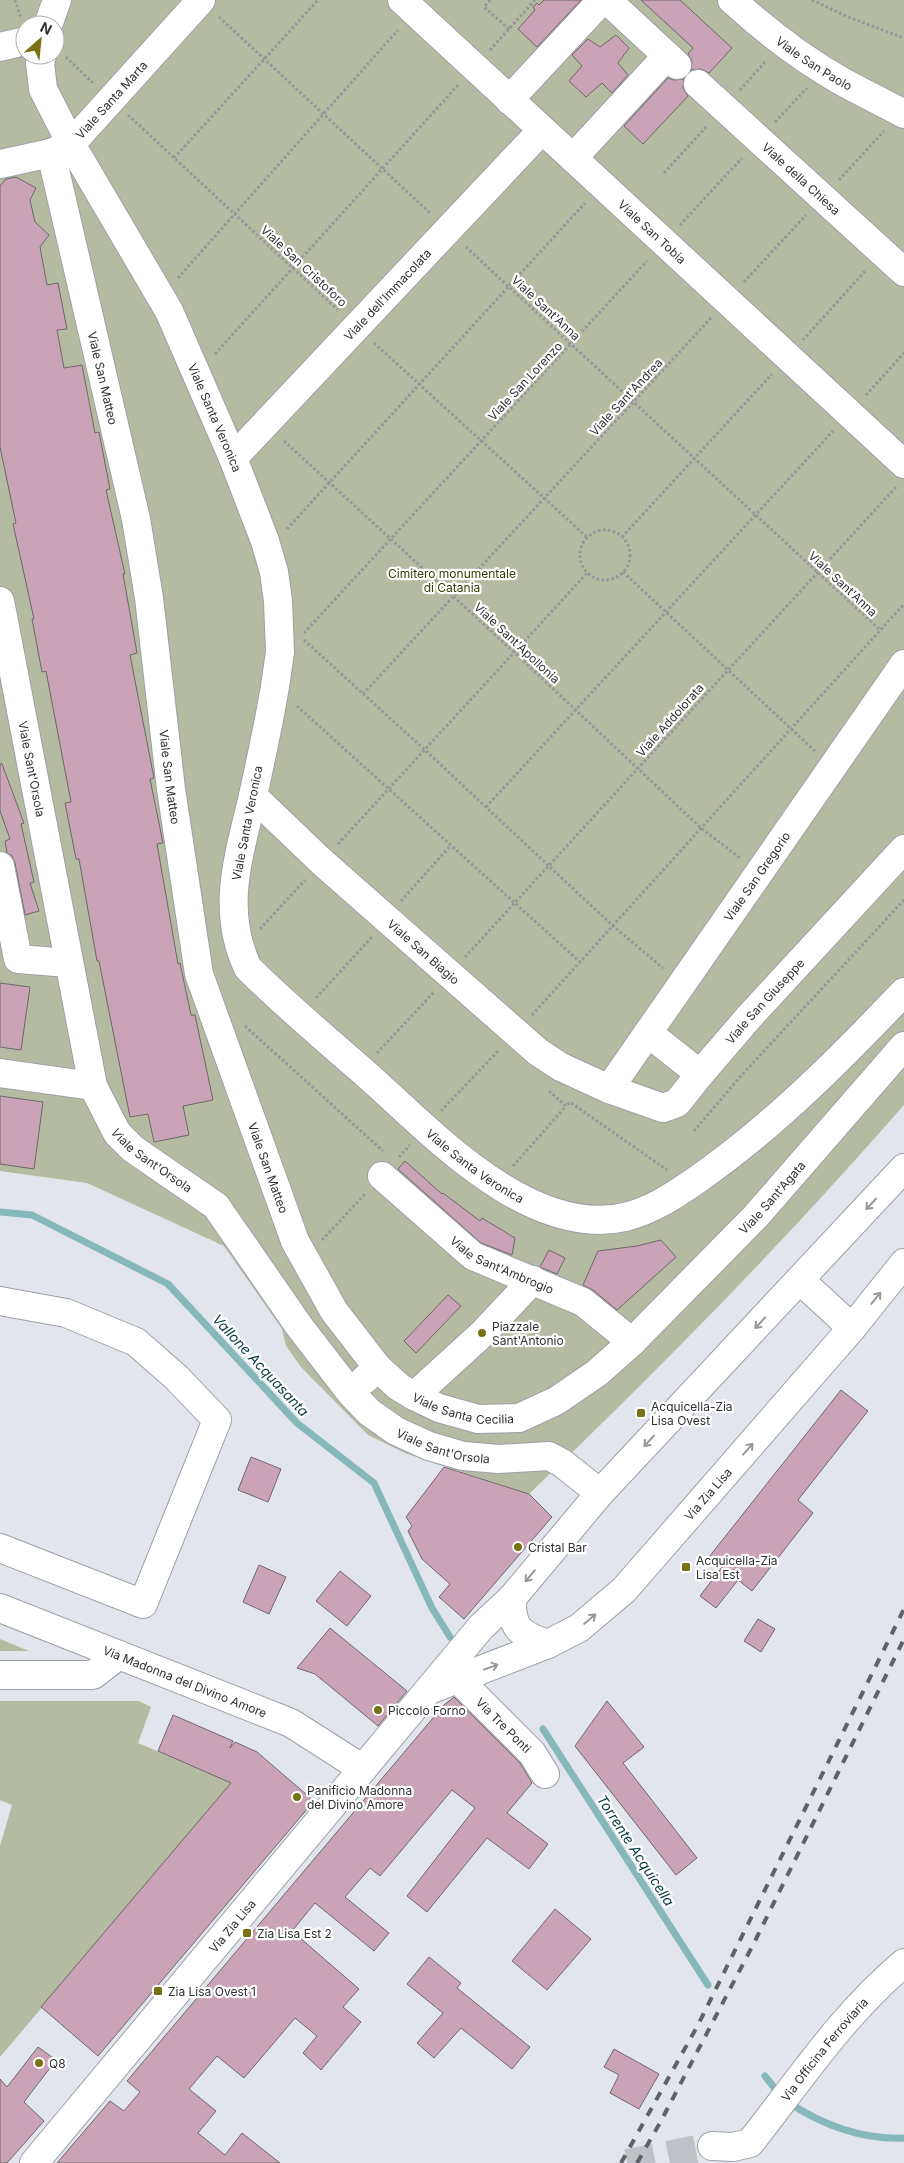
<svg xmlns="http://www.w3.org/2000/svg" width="904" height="2163" viewBox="0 0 904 2163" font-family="Inter,sans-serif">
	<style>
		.green { fill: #b5bba1; fill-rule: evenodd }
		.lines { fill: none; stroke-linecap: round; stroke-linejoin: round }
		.stream { stroke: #87b8b9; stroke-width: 7 }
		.building { fill: #caa3b6; stroke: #6f686b }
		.major-tunnel { stroke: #bec2c7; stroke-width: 28; stroke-dasharray: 28 14; stroke-linecap: butt }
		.minor-casing { stroke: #9ca0a6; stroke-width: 30 }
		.major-casing { stroke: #9ca0a6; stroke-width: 30 }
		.path { stroke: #94979c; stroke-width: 3; stroke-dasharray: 2.5 2.5; stroke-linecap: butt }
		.minor { stroke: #fff; stroke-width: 28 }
		.major { stroke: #fff; stroke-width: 28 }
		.rail { stroke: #5f6265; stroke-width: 4; stroke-dasharray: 9 9; stroke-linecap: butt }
		.oneway { stroke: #979899 }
		.poi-dot { fill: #797113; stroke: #fff; stroke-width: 2 }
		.labels { text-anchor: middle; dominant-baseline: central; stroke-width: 4.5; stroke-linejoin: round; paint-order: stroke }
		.street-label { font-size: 12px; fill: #2f3133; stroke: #fff }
		.park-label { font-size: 12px; fill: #353e00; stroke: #fff }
		.poi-label { font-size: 12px; fill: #2f3133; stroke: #fff; text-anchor: start }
		.water-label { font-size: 14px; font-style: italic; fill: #083a3b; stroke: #fff }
	</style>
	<rect width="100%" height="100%" fill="#e2e6ec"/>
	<g class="green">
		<path d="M0 0H904V1105C785 1241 659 1370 529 1494L405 1453 368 1435 301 1367 286 1346 282 1329 224 1246 87 1183 0 1171ZM25 25H55V55H25Z"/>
		<polygon points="0,1639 29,1651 0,1651"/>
		<polygon points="0,1701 139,1701 151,1707 138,1743 232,1783 0,2057 0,1846 12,1805 0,1800"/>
	</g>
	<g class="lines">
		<g class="stream">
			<polyline points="0,1212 32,1215 168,1284 297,1423 374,1483 432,1608 450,1637"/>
			<polyline points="543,1729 708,1985"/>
			<polyline points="765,2076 780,2095"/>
			<path d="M788 2102C822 2125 863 2140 904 2138"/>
		</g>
	</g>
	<g class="building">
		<polygon points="544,0 581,0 537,47 518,29 535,10 533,7 537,3 539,5"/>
		<polygon points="641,0 680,0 732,48 709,73 701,69 691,70 692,61 688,54 693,48"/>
		<polygon points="616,35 629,48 618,63 628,75 612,93 602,83 586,97 569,81 582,66 572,55 588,39 600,47"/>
		<polygon points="668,78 674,80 684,79 683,88 688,96 643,144 624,126"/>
		<polygon points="16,177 36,188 30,200 35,222 49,235 40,247 47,285 58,283 67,329 57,330 64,368 82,365 95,433 99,432 110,489 106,490 125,574 123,574 137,653 130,655 154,778 150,779 163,843 157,844 178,964 180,963 191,1015 195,1015 213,1100 183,1106 189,1135 154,1142 148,1114 130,1117 99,961 97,961 79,859 76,859 65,803 71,802 46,671 42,672 32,619 34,619 13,524 16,523 0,447 0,186 6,179"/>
		<polygon points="0,764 2,764 24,823 21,824 34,882 30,883 39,911 25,915 15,863 12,856 7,853 5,841 10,839 0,811"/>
		<polygon points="0,983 30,987 21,1050 0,1047"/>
		<polygon points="0,1096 43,1102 34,1169 0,1164"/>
		<polygon points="405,1161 442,1194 443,1193 480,1221 482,1218 515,1238 512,1255 481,1243 398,1169"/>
		<polygon points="661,1240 676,1257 617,1310 593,1290 583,1285 598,1251 637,1246"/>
		<polygon points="549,1250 565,1258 557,1274 540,1267"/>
		<polygon points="448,1295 461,1306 416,1353 404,1341"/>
		<polygon points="841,1390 868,1411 798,1500 813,1513 752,1591 738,1580 716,1608 700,1596 722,1567 709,1557"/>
		<polygon points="251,1457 281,1469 268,1502 238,1490"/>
		<polygon points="444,1467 529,1494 552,1517 464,1619 439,1597 450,1584 422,1559 408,1531 412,1526 406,1517"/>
		<polygon points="259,1565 286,1577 269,1614 243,1602"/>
		<polygon points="340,1571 371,1596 347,1626 316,1601"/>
		<polygon points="758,1619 775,1629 761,1652 744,1641"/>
		<polygon points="330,1628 407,1691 378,1726 315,1674 297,1668"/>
		<polygon points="454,1697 520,1763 532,1783 507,1813 548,1844 529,1869 487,1838 427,1912 407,1896 475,1808 452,1790 380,1876 370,1868 345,1897 389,1933 374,1951 315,1903 292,1931 359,1989 343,2007 361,2022 321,2070 303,2053 317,2036 295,2018 244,2078 217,2056 189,2089 216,2111 198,2133 225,2155 242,2133 280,2163 57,2163 110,2101 124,2111 140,2092 127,2081 444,1705"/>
		<polygon points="607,1701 644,1747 623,1763 697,1858 676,1875 575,1746"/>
		<polygon points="173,1715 233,1741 230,1748 235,1742 257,1752 314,1801 98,2056 41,2007 231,1783 158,1751"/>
		<polygon points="555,1909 591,1939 547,1990 512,1961"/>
		<polygon points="429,1957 461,1983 457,1988 530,2047 512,2069 461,2028 434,2058 417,2043 443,2013 407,1984"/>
		<polygon points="38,2047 56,2060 24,2102 44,2121 7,2163 0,2163 0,2079 7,2087"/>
		<polygon points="614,2049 659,2074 639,2109 610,2093 619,2075 604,2067"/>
	</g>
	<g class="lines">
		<polyline class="major-tunnel" points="627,2163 712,2146"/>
		<defs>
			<g id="minor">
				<path id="s1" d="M402 0 904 464"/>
				<polyline points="607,0 677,65"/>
				<path id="s2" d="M732 0C766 31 802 59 843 82 863 93 884 103 904 114"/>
				<polyline points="48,25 57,0"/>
				<polyline points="0,47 25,41"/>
				<path id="s3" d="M42 55 40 63 43 89 71 144 169 311 233 458 265 541 274 572 278 601 280 652 276 680C270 719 261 758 253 796 239 856 220 909 248 968 285 1005 326 1039 366 1074 430 1131 529 1239 625 1217 653 1210 675 1195 698 1179 774 1126 840 1059 904 992"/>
				<path id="s4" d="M698 84 904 272"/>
				<polyline points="509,100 602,0"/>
				<path id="s5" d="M51 153 136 519 149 598 171 789 199 974 295 1241 334 1311 378 1368"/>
				<polyline points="573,158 667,56"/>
				<path id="s6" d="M0 164 51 153 71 144 201 0"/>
				<path id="s7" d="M233 458 542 130"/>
				<path id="s8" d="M0 601 93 1086 117 1133 133 1149 216 1206 299 1326 350 1392 369 1412 396 1431 429 1446 463 1456 499 1459 549 1456 562 1463 600 1493"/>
				<path id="s9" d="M253 796 322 862 538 1052 561 1067 609 1089 663 1108 677 1103 700 1074 749 1017 904 849"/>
				<polyline points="0,866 18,959 69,963"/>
				<polyline points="648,1033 700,1074"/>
				<polyline points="0,1073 93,1086"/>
				<path id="s10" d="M609 1089 904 664"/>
				<path id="s11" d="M382 1176 473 1256 583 1302 632 1342"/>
				<polyline points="801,1281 852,1328"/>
				<polyline points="0,1301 66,1313 136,1342 177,1378 217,1420 143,1604 0,1548"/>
				<path id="s12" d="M364 1380 378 1368 399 1387 414 1396 439 1408 478 1419 519 1418 556 1401 597 1373 632 1342 756 1216 904 1046"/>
				<polyline points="414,1396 482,1334 533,1280"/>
				<polyline points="0,1675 93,1675 119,1655"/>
				<path id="s13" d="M458 1679 532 1753 545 1774"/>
			</g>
			<g id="major">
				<path d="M512 1598C511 1628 520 1635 548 1644"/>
				<path id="s14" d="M0 1608 291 1723 363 1769"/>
				<path id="s15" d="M429 1690 548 1644 579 1628 624 1590 852 1328 904 1263"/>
				<path id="s16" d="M712 2146 733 2147 750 2143C799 2081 843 2014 904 1963"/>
				<path id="s17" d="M34 2163 481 1627 512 1598 600 1493 904 1168"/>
			</g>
		</defs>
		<use href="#minor" class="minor-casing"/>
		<use href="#major" class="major-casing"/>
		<g class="path">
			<polyline points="15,0 21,18"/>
			<polyline points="490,0 484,7 509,29"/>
			<polyline points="812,0 848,17 904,38"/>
			<polyline points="219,17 430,213"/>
			<polyline points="490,50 535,0"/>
			<polyline points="66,57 94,84"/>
			<polyline points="740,90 766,61"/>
			<polyline points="128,115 338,310"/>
			<polyline points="775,122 807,88"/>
			<polyline points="174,158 318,0"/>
			<polyline points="664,173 707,126"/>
			<polyline points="839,180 884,131"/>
			<polyline points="680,225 742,158"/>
			<polyline points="466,247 880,630"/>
			<polyline points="178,278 398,30"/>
			<polyline points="744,282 806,215"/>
			<polyline points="803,340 866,270"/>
			<polyline points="374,343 588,538"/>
			<polyline points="215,354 459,84"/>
			<polyline points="866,395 904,353"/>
			<polyline points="284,441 515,653 701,828 740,858"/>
			<polyline points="287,529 585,203"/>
			<circle cx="605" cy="555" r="25"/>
			<polyline points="622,537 772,374"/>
			<polyline points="623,572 815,751"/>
			<polyline points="304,633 647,261"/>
			<polyline points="304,640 425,750 613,926 663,968"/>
			<polyline points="363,694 711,318"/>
			<polyline points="297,706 580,962"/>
			<polyline points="486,807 833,431"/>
			<polyline points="338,844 588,572"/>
			<polyline points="401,901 451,845"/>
			<polyline points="260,929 305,880"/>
			<polyline points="465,957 897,486"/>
			<polyline points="316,998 372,937"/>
			<polyline points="532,1015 904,604"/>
			<polyline points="245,1026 383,1151"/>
			<polyline points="377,1053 434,992"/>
			<polyline points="549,1091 566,1106 570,1102 667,1170"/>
			<polyline points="441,1111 499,1050"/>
			<polyline points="694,1131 739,1078 904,900"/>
			<polyline points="399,1157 410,1145"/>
			<polyline points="513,1166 566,1106"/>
			<polyline points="322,1240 366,1193"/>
		</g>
		<use href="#minor" class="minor"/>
		<use href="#major" class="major"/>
		<g class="rail">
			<polyline points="621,2163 698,2025 904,1609"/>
			<polyline points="637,2163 661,2121 754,1943 904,1639"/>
		</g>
	</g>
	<defs><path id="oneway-shaft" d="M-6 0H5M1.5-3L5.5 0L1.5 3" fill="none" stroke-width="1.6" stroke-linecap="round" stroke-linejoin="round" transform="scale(1.25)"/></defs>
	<g class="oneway">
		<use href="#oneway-shaft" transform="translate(871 1204) rotate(133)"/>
		<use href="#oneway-shaft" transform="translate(876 1298) rotate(-51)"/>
		<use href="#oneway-shaft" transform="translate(760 1323) rotate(133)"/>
		<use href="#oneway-shaft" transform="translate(649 1441) rotate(133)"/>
		<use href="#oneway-shaft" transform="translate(748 1449) rotate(-49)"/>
		<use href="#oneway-shaft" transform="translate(530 1576) rotate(130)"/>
		<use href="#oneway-shaft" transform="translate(590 1619) rotate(-40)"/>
		<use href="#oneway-shaft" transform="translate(491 1667) rotate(-20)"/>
	</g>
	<g class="poi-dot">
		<circle cx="482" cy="1333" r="5"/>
		<rect x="636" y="1408" width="10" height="10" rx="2.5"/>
		<circle cx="518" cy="1547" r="5"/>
		<rect x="681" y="1562" width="10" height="10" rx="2.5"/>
		<circle cx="378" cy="1710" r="5"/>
		<circle cx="297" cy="1797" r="5"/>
		<rect x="242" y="1928" width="10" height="10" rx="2.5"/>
		<rect x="153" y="1986" width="10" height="10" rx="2.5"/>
		<circle cx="39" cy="2063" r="5"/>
	</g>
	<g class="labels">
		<g class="street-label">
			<text stroke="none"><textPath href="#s2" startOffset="104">Viale San Paolo</textPath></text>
			<text stroke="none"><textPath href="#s6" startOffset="134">Viale Santa Marta</textPath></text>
			<text stroke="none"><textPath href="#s4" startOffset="140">Viale della Chiesa</textPath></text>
			<text stroke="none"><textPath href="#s1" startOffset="341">Viale San Tobia</textPath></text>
			<text transform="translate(304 266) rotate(43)">Viale San Cristoforo</text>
			<text stroke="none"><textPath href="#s7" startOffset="225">Viale dell'Immacolata</textPath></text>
			<text transform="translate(546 308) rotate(43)">Viale Sant'Anna</text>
			<text stroke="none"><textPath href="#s5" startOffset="231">Viale San Matteo</textPath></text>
			<text transform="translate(525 381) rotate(-47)">Viale San Lorenzo</text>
			<text transform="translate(626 397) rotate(-47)">Viale Sant'Andrea</text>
			<text stroke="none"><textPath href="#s3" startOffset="406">Viale Santa Veronica</textPath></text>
			<text transform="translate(843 584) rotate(43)">Viale Sant'Anna</text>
			<text transform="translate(517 643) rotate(43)">Viale Sant'Apollonia</text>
			<text transform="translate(670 720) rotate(-48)">Viale Addolorata</text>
			<text stroke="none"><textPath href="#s8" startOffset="171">Viale Sant'Orsola</textPath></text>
			<text stroke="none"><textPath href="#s5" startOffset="636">Viale San Matteo</textPath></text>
			<text transform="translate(247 823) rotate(-79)">Viale Santa Veronica</text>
			<text stroke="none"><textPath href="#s10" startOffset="259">Viale San Gregorio</textPath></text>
			<text stroke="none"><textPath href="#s9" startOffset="231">Viale San Biagio</textPath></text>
			<text stroke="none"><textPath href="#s9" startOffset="670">Viale San Giuseppe</textPath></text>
			<text stroke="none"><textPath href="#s8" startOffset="591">Viale Sant'Orsola</textPath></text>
			<text stroke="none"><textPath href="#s3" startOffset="1276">Viale Santa Veronica</textPath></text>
			<text stroke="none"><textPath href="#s5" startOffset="1041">Viale San Matteo</textPath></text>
			<text stroke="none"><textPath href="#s12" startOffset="512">Viale Sant'Agata</textPath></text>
			<text stroke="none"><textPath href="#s11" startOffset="151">Viale Sant'Ambrogio</textPath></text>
			<text stroke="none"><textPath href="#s12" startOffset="116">Viale Santa Cecilia</textPath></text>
			<text stroke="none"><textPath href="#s8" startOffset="1010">Viale Sant'Orsola</textPath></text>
			<text stroke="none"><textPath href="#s15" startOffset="349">Via Zia Lisa</textPath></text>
			<text stroke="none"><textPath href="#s14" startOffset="199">Via Madonna del Divino Amore</textPath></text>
			<text stroke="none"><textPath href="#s13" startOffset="65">Via Tre Ponti</textPath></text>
			<text stroke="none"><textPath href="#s17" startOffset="309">Via Zia Lisa</textPath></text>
			<text stroke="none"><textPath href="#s16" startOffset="158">Via Officina Ferroviaria</textPath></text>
		</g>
		<g class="park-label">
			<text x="452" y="573">Cimitero monumentale<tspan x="452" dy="14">di Catania</tspan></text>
		</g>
		<g class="poi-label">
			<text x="492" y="1326">Piazzale<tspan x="492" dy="14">Sant'Antonio</tspan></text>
			<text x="651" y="1406">Acquicella-Zia<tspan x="651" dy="14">Lisa Ovest</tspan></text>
			<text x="528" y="1547">Cristal Bar</text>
			<text x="696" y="1560">Acquicella-Zia<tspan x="696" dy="14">Lisa Est</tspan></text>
			<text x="388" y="1710">Piccolo Forno</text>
			<text x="307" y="1790">Panificio Madonna<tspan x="307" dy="14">del Divino Amore</tspan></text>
			<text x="257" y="1933">Zia Lisa Est 2</text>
			<text x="168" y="1991">Zia Lisa Ovest 1</text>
			<text x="49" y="2063">Q8</text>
		</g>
		<g class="water-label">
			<text transform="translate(261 1365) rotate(47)">Vallone Acquasanta</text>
			<text transform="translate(636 1850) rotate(57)">Torrente Acquicella</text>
		</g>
	</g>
	<g transform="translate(40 40) rotate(27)"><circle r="24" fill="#ffffff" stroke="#acadad"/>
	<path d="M0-4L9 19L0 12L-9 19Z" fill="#797113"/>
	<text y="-8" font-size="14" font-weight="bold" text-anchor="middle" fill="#2f3133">N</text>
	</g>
</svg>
